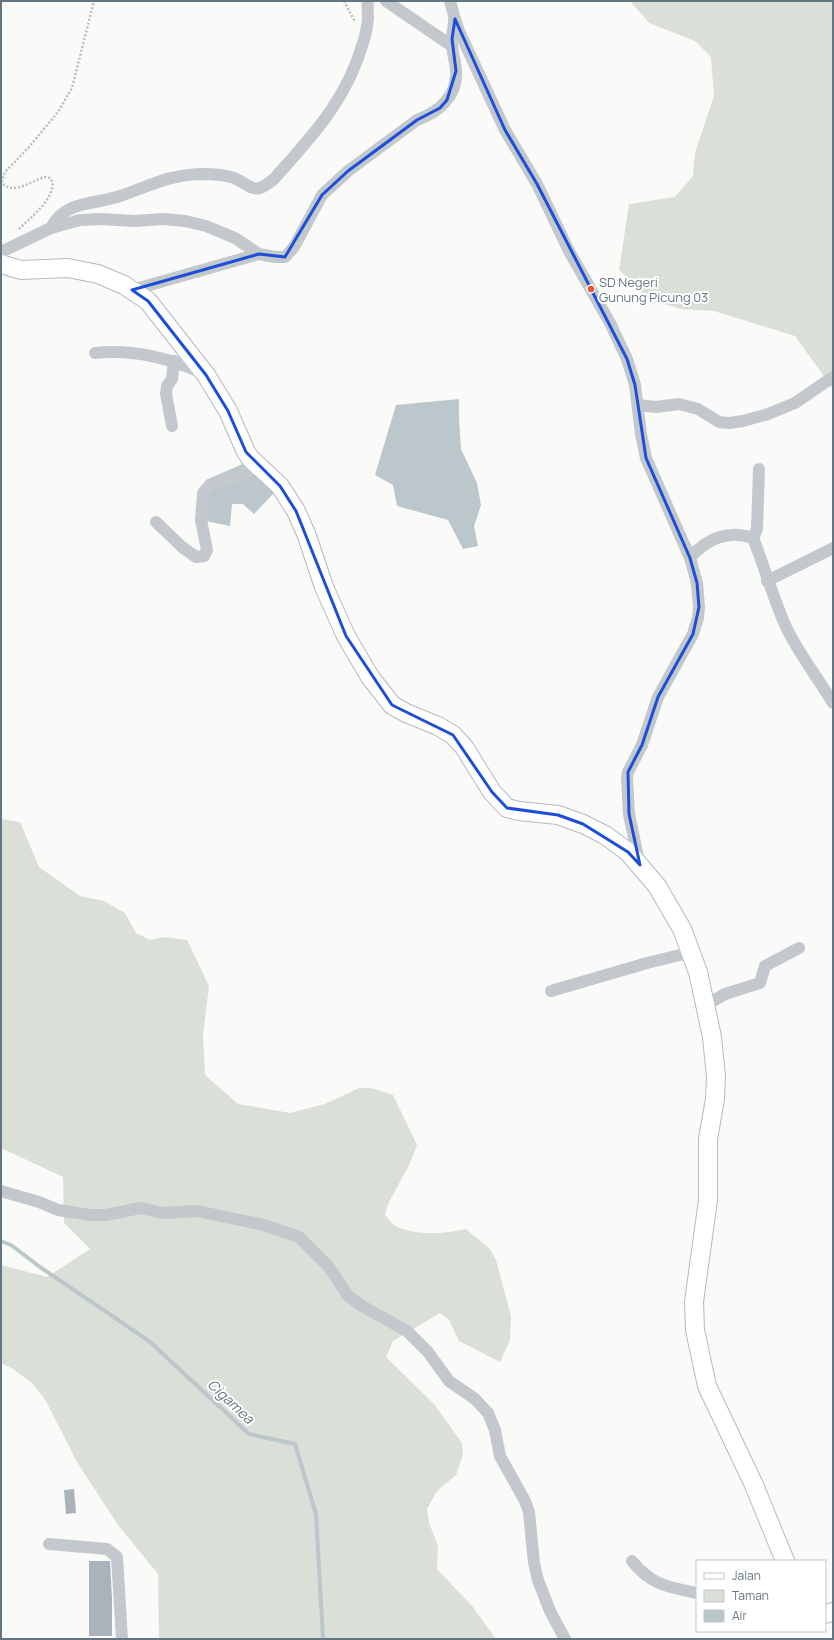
<svg xmlns="http://www.w3.org/2000/svg" width="834" height="1640" viewBox="0 0 834 1640" font-family="Manrope,sans-serif">
	<style>
		.green { fill: #dadfd7 }
		.water { fill: #bbc7cb }
		.lines { fill: none; stroke-linecap: round; stroke-linejoin: round }
		.stream { stroke: #bbc7cb; stroke-width: 4 }
		.building { fill: #aab3b9 }
		.secondary-casing { stroke: #b3babf; stroke-width: 20 }
		.path { stroke: #bbbfc2; stroke-width: 2.5; stroke-dasharray: 2 2; stroke-linecap: butt }
		.minor { stroke: #c3c8cc; stroke-width: 12 }
		.secondary { stroke: #fff; stroke-width: 18 }
		.marked { fill: none; stroke: #1d4ed8; stroke-width: 3; stroke-linejoin: round }
		.poi-dot { fill: #e4572e; stroke: #fff; stroke-width: 1.5 }
		.labels { text-anchor: middle; dominant-baseline: central; stroke-width: 4; stroke-linejoin: round; paint-order: stroke }
		.poi-label { font-size: 13px; fill: #657683; stroke: #fff; text-anchor: start }
		.water-label { font-size: 14px; font-style: italic; fill: #60757c; stroke: #fff }
	</style>
	<rect width="100%" height="100%" fill="#fafaf8"/>
	<g class="green">
		<polygon points="630,1 833,1 833,389 795,336 714,311 681,309 649,299 619,270 629,204 675,197 693,176 695,153 714,96 711,57 695,41 649,23"/>
		<path d="M1 819 20 822 39 867 80 896 104 901 125 913 136 933 150 940 163 937 187 940 209 986 203 1035 205 1075 238 1104 290 1113 325 1104 359 1088H371L393 1095 417 1145 409 1165 388 1204 385 1215C388 1218 391 1223 394 1225 412 1236 446 1234 466 1229L490 1249 496 1260 511 1316 510 1340 500 1362 459 1341 449 1320 440 1313 393 1341 386 1357 434 1404 462 1443 463 1454 456 1475 437 1491 427 1509 429 1523 438 1546 437 1569 472 1606 496 1639H159L158 1574 118 1525 77 1462 46 1401 32 1383 13 1369 1 1363V1265L47 1277 90 1249 64 1223 63 1177 1 1148Z"/>
	</g>
	<g class="water">
		<polygon points="459,399 459,419 461,449 477,483 481,505 474,526 478,546 463,549 448,520 397,506 393,485 375,475 396,405"/>
		<polygon points="245,463 274,493 254,514 243,504 232,504 230,526 201,520 206,480"/>
	</g>
	<g class="lines">
		<polyline class="stream" points="1,1241 11,1245 40,1267 149,1341 249,1434 295,1444 316,1514 323,1639"/>
	</g>
	<g class="building">
		<polygon points="74,1489 76,1513 66,1514 64,1490"/>
		<polygon points="89,1561 110,1561 112,1599 112,1636 89,1636"/>
	</g>
	<g class="lines">
		<defs>
			<g id="secondary">
				<polyline points="1,264 21,270 68,268 98,274 124,285 148,301 206,375 228,411 246,452 251,459 280,486 296,511 307,536 324,587 346,636 370,677 392,705 406,713 438,726 453,735 464,747 492,792 507,808 519,811 558,815 583,824 605,835 628,852 657,886 682,929 698,972 712,1037 716,1077 715,1099 708,1139 708,1200 694,1302 695,1330 707,1386 754,1485 785,1561"/>
				<polyline points="825,1614 833,1612"/>
			</g>
		</defs>
		<use href="#secondary" class="secondary-casing"/>
		<g class="path">
			<polyline points="344,1 355,22"/>
			<path d="M19 229C30 218 56 198 52 181L50 178 45 177C32 180 17 194 4 185L2 182 5 172 29 147 58 112 72 88 94 1"/>
		</g>
		<g class="minor">
			<polyline points="386,1 452,46"/>
			<polyline points="450,1 455,19 459,31 505,130 537,184 569,251 610,323 627,359 635,385 641,434 646,458 690,558 697,583 699,607 698,618 693,634 658,697 642,745 628,772 627,778 629,814 639,862"/>
			<path d="M51 228C64 200 95 205 120 196 150 186 167 175 201 174 210 174 226 175 234 178 254 187 253 196 274 179 313 135 346 101 363 43 366 35 367 27 368 19 368 13 367 7 368 1"/>
			<path d="M1 252 51 228 80 220 101 219 135 221 163 219 185 221 206 226 235 238 259 254 275 257H285L294 247 322 195 348 171 417 120C439 112 458 96 456 70 455 60 451 49 452 39 452 33 454 26 454 20"/>
			<polyline points="132,290 259,254"/>
			<path d="M95 353C134 349 168 358 203 373"/>
			<polyline points="638,405 656,407 679,404 698,409 719,422 729,423 743,421 768,414 795,403 833,377"/>
			<polyline points="172,426 166,394 167,386 172,379 174,361"/>
			<polyline points="156,522 182,547 196,557 204,556 207,550 201,520 203,493 210,485 239,476 258,466"/>
			<polyline points="753,538 757,529 759,469"/>
			<path d="M690 558C706 539 728 529 753 538 765 568 773 598 786 627 799 654 818 678 833 703"/>
			<polyline points="767,581 833,548"/>
			<polyline points="551,991 647,963 692,952"/>
			<polyline points="706,1005 725,994 760,983 765,966 799,948"/>
			<polyline points="1,1191 39,1202 58,1210 90,1215 106,1215 140,1208 163,1213 197,1211 264,1225 299,1237 329,1267 348,1296 362,1306 407,1331 428,1352 449,1381 475,1399 488,1413 495,1430 500,1456 525,1501 529,1512 534,1563 538,1580 550,1611 565,1639"/>
			<polyline points="49,1544 107,1549 117,1557 122,1639"/>
			<path d="M632 1561C651 1585 668 1587 697 1593"/>
		</g>
		<use href="#secondary" class="secondary"/>
	</g>
	<path class="marked" d="M455 19 505 130 537 184 627 359 635 385 646 458 690 558 697 583 699 607 693 634 658 697 642 745 628 772 629 814 640 865 628 852 583 824 558 815 507 808 492 792 453 735 392 705 346 636 296 511 280 486 246 452 228 411 206 375 148 301 132 290 259 254 285 257 322 195 348 171 417 120 440 108 447 100 456 71 452 39Z"/>
	<circle class="poi-dot" cx="591" cy="289" r="4"/>
	<g class="labels">
		<g class="poi-label">
			<text x="599" y="282">SD Negeri<tspan x="599" dy="15">Gunung Picung 03</tspan></text>
		</g>
		<g class="water-label">
			<text transform="translate(231 1401) rotate(43)">Cigamea</text>
		</g>
	</g>
	<rect width="834" height="1640" fill="none" stroke="#657683" stroke-width="4"/>
	<rect x="696" y="1560" width="130" height="72" fill="#ffffff" stroke="#c1c8cd"/>
	<rect x="704" y="1573" width="20" height="6" fill="#ffffff" stroke="#c1c8cd"/>
	<text x="732" y="1580" font-size="12" fill="#657683">Jalan</text>
	<rect x="704" y="1590" width="20" height="12" fill="#dadfd7" stroke="#c1c8cd"/>
	<text x="732" y="1600" font-size="12" fill="#657683">Taman</text>
	<rect x="704" y="1610" width="20" height="12" fill="#bbc7cb" stroke="#c1c8cd"/>
	<text x="732" y="1620" font-size="12" fill="#657683">Air</text>
</svg>
